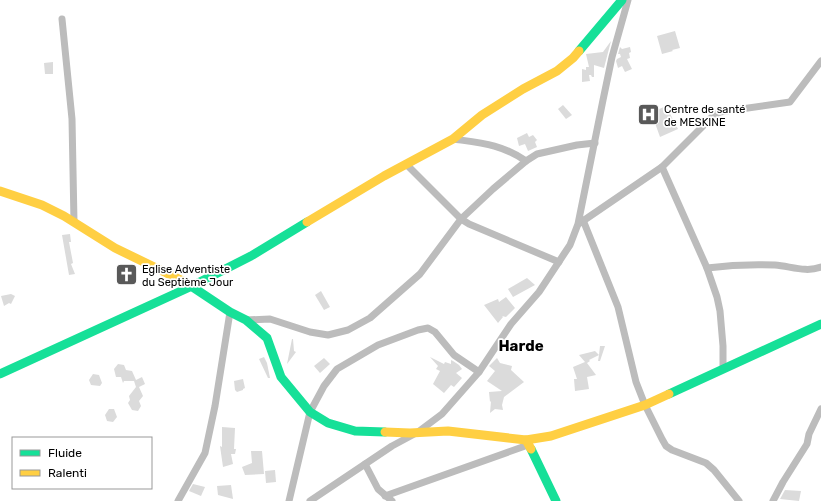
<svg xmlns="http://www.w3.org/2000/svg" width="821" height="501" viewBox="0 0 821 501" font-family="Rubik,sans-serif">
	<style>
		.building { fill: #dbdbdb }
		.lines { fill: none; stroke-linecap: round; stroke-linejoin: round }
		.street { stroke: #bcbcbc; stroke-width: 7 }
		.fast { stroke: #16e098; stroke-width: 9 }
		.slow { stroke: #ffcf43; stroke-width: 9 }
		.labels { text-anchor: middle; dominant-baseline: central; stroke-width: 3.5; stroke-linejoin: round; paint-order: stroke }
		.poi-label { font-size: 11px; fill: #000; stroke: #fff; text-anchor: start }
		.district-label { font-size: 15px; font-weight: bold; fill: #000; stroke: #fff }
	</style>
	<rect width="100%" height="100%" fill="#fff"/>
	<g class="building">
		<polygon points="675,31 680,48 672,50 673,51 662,54 657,36"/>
		<polygon points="611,41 604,68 594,65 594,77 592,77 591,75 589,75 590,81 582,82 582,69 586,70 586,67 589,67 586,54 603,52"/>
		<polygon points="620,47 622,49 630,47 631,52 629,53 630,58 627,59 632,69 625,72 622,66 618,68 616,61 617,59 621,57 620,54 618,54"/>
		<polygon points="53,62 53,74 45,74 44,63"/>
		<polygon points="563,105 572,115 566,119 558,109"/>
		<polygon points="666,106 678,129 660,137 655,123 651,125 646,115"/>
		<polygon points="527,133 529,137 533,135 537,140 535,142 537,147 528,151 525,144 519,146 517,138"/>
		<polygon points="70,234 71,242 69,242 73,263 71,264 75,274 69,275 62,235"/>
		<polygon points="128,268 134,276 124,283 118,275"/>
		<polygon points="527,278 535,285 513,297 508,289"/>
		<polygon points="321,291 330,307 324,310 315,295"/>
		<polygon points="11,294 15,296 11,304 9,303 4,306 1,296"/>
		<polygon points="506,297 515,308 506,317 502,316 503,317 498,323 484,305 498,299 499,302"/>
		<polygon points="292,339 293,339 294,351 296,352 287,364"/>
		<polygon points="600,346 605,346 600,361 598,361 599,355 589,360 590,361 587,363 596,375 587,377 589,389 575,391 574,379 577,379 573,367 585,362 579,355 595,351 599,355"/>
		<polygon points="264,357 267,363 270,378 268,378 259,359"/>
		<polygon points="430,357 444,364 445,362 451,364 451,360 453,361 459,365 462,369 456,373 462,378 454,387 451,385 444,393 433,384 440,371 436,369 438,366"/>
		<polygon points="324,358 330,364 320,373 314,366"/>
		<polygon points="497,358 500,363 512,366 511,370 524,382 504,397 502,405 503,410 495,409 490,413 491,401 490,402 489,392 502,391 487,381 495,371 489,366"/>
		<polygon points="118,364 124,365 126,370 132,371 136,380 142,377 145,384 139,387 143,396 139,401 141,406 138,411 132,410 128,403 130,400 129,396 136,387 134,381 124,381 123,383 121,377 116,377 114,369"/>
		<polygon points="93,374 99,375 102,383 100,386 91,385 89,380"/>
		<polygon points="243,379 245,388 243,389 243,390 237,392 235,390 234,381"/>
		<polygon points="109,409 114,409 117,417 113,422 107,421 105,415"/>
		<polygon points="222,427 235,428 234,449 236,449 235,454 231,454 233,464 223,467 220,446 222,447"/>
		<polygon points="251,451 262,451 264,474 245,475 242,467 252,463"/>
		<polygon points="275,470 276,482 266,483 265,471"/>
		<polygon points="193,484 205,487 201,496 189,491"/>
		<polygon points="231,485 233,499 218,495 217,486"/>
		<polygon points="785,490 801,491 799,501 780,499"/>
	</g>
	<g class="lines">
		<g class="street">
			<polyline points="62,19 72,119 74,222"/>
			<path d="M453 139C482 143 501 144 526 161"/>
			<polyline points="406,164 461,219 469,224 559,262"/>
			<polyline points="662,167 707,268 717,297 720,311 723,346 723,369"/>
			<polyline points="583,220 618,307 636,382 645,405 662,439 666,446 672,450 706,463 714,470 739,501"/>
			<polyline points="580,223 662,167 713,116 720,112 790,102 821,61"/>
			<path d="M707 268C730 265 752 264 775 265 790 266 806 273 821 267"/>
			<polyline points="246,320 270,319 310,332 328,335 348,330 370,318 420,274 461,219 493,189 526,161 537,154 577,145 595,143"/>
			<polyline points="365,464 378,489 392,501"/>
			<polyline points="385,496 528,445"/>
			<polyline points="178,501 205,453 215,406 230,312"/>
			<polyline points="289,501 310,412 324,386 337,369 378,345 418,330 428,328 435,332 454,355 479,372"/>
			<polyline points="310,501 392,446 418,432 442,414 479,372 511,324 539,292 564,254 570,245 578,224 603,100 612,57 628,0"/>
			<polyline points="773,501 783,482 807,444 809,434 821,409"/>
		</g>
		<g class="fast">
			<polyline points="579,51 622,0"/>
			<polyline points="185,282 230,312 246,320 267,338 281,377 310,412 328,423 355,431 385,432"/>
			<polyline points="0,374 192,286 251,256 307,222"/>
			<polyline points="669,394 821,324"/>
			<polyline points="531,449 556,501"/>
		</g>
		<g class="slow">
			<polyline points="0,191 42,205 64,216 115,248 185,282"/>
			<polyline points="307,222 384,176 453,139 482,115 523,89 557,71 573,58 579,51"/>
			<polyline points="385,432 410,433 448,431 526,440 531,449"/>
			<polyline points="526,440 551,436 645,405 669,394"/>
		</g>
	</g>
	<defs>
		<symbol id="hospital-square" viewBox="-11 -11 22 22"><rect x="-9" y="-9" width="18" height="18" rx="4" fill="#595959" stroke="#fff"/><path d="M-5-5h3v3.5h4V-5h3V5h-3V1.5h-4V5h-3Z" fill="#fff"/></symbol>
		<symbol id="church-square" viewBox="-11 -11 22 22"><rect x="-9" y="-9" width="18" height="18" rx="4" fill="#595959" stroke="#fff"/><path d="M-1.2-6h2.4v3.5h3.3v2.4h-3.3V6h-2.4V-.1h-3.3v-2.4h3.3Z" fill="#fff"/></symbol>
	</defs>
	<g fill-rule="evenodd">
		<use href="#hospital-square" x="636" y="102" width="25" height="25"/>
		<use href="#church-square" x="114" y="262" width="25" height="25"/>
	</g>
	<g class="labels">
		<g class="poi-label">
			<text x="664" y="109">Centre de santé<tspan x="664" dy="13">de MESKINE</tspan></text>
			<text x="142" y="269">Eglise Adventiste<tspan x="142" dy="13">du Septième Jour</tspan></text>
		</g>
		<g class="district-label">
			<text x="521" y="346">Harde</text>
		</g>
	</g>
	<rect x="12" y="437" width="140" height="52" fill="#ffffff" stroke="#999999"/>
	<rect x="20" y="450" width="20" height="6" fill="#16e098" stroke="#999999"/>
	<text x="48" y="457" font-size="12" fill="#000000">Fluide</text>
	<rect x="20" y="470" width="20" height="6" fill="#ffcf43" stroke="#999999"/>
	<text x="48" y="477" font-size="12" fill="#000000">Ralenti</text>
</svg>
